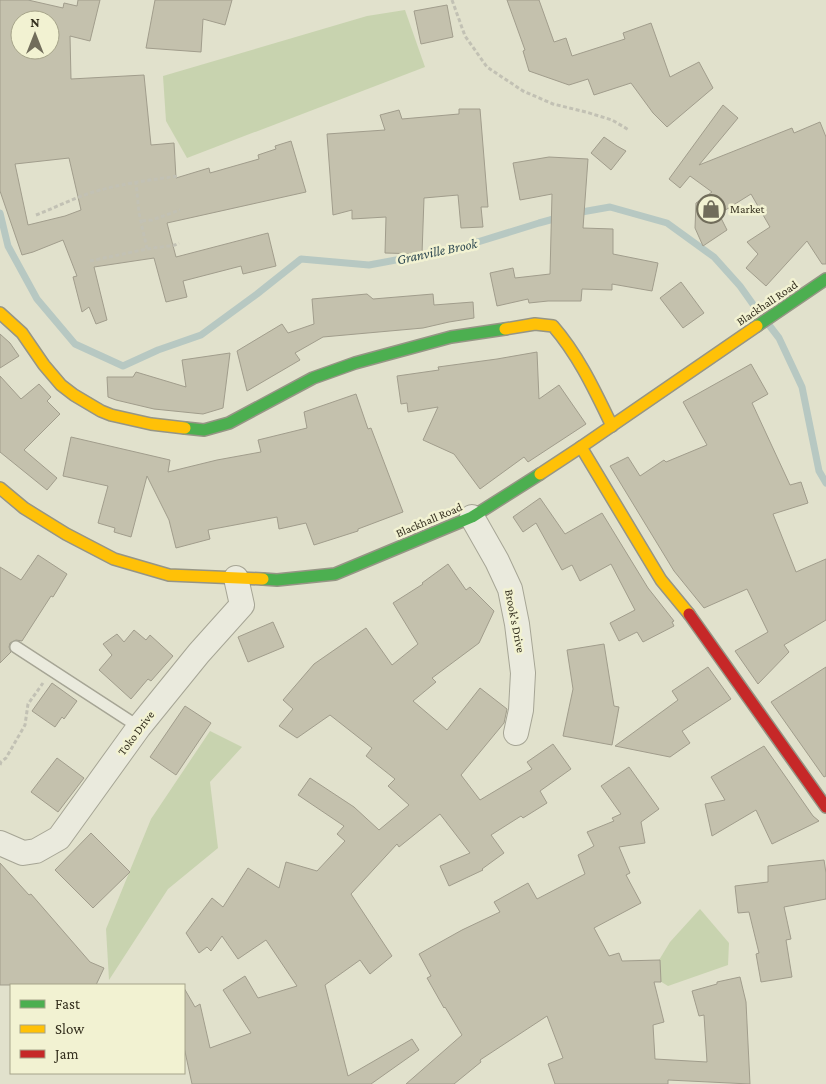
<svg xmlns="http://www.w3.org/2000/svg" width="826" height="1084" viewBox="0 0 826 1084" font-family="'Crimson Pro',serif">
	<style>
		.green { fill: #c8d3af }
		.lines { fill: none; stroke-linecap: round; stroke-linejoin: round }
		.stream { stroke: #b7c8c2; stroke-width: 7 }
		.building { fill: #c4c1ad; stroke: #a19d8c; fill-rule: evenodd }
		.lane-casing { stroke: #a6a595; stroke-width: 14 }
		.street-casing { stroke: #a6a595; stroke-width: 26 }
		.fast-casing { stroke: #969585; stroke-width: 14 }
		.slow-casing { stroke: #969585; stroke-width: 14 }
		.jam-casing { stroke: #969585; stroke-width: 14 }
		.path { stroke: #c2c1b4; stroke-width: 3; stroke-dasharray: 4 2.5; stroke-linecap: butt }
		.lane { stroke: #eaeadd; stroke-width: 11 }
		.street { stroke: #eaeadd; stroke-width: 24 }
		.fast { stroke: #4caf50; stroke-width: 11 }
		.slow { stroke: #ffc107; stroke-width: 11 }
		.jam { stroke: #c62828; stroke-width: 11 }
		.labels { text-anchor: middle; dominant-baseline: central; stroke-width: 5; stroke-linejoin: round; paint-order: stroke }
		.poi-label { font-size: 12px; fill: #342f1e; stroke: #f2f2d2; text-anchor: start }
		.street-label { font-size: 12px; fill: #342f1e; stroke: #f2f2d2 }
		.water-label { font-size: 14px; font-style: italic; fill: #2f4a52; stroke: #f2f2d2 }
	</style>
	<rect width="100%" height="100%" fill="#e1e1cc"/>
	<g class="green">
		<polygon points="405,10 425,67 187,158 166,121 163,76 367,16"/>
		<polygon points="210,731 242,747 210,782 218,848 168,889 109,980 106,929 151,819"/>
		<polygon points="700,909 729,943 728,965 668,986 650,975 670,942"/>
	</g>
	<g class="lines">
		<g class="stream">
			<polyline points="0,213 8,246 37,299 75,344 123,366 158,350 201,335 257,294 301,259 369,265 455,249 539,223 561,217"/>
			<polyline points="576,213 610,207 667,223 714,257 740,286 762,317"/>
			<polyline points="769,325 779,338 802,387 819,471 826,483"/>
		</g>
	</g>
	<g class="building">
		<path d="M0 0H28L63 8 64 3 77 6 78 0H100L90 41 70 36 71 79 144 75 151 145 174 143 176 178 209 168 210 173 259 159 258 155 276 149 275 146 291 141 306 192 167 223 176 257 268 233 276 266 243 274 241 266 183 281 187 297 166 302 154 258 94 267 107 320 96 324 89 307 82 312 73 277 77 276 63 240 33 252 22 255 0 191ZM20 20H50V50H20ZM69 158 81 210 65 216 28 225 15 164Z"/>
		<polygon points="155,0 232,0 225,25 203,19 201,52 146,48"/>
		<polygon points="507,0 539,0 554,42 566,38 572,56 625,39 623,33 651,23 670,77 699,62 713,88 667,127 653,113 631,83 594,95 588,79 569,85 529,71 523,51 525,50"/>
		<polygon points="447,5 453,37 421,44 414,11"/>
		<polygon points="723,105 738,118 699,165 792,128 794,133 820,122 826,137 826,264 822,264 807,241 766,286 746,268 758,254 747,242 770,227 751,194 719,214 727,230 703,246 695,228 696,203 712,192 690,176 680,188 669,179"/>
		<polygon points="459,109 480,109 488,207 481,207 483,227 461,228 458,195 424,198 422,254 385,253 386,217 352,219 352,210 333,215 327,134 385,130 380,115 399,110 402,119 459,114"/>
		<polygon points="604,137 617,146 626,151 611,170 591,153"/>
		<polygon points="549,157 588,159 583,228 613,229 613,254 658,263 652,291 612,284 612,290 582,289 581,301 548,301 529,303 528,299 497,306 490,273 513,268 515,278 550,274 552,194 520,200 513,163"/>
		<polygon points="681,282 704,313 683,328 660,298"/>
		<polygon points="367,294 373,299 433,294 434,305 473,302 474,318 449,322 423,328 323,337 295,353 300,360 247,391 237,351 282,324 288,333 314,324 312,299"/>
		<polygon points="0,334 10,343 19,356 0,368"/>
		<polygon points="537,352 539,399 559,385 586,424 528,462 524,457 480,489 454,454 423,440 438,407 408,412 407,403 401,404 397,376 439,370 438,367 497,359"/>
		<polygon points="230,353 223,408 203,414 154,409 116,400 108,397 107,377 133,377 136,372 186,387 182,360"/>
		<polygon points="751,364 768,394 752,403 790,485 801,482 808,503 773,514 796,572 826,559 826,620 784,645 789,652 758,684 735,651 768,632 747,589 704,608 674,571 610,466 628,457 640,476 664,460 666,462 707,445 683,402"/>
		<polygon points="0,376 21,399 39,384 51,397 47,401 60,414 24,450 57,478 47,490 0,452"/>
		<polygon points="356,394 368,429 371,428 403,512 358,529 358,531 314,545 306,523 279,529 277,517 208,530 210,539 176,548 169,520 147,476 131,537 114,532 115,528 98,523 108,486 63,476 71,437 170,460 168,472 217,460 261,452 258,440 307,428 304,412"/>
		<polygon points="540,498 565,534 602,513 648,588 674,621 672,622 674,626 643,642 637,632 619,641 610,623 635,610 611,564 580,581 572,565 562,570 536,523 523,532 513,517"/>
		<polygon points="38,555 67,574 53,597 51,596 22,641 16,640 10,643 9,647 11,652 0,663 0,567 21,580"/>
		<polygon points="448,564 466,590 470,587 494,611 479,643 432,678 436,682 413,701 447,730 480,688 507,709 504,723 461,775 480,800 532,769 527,762 553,744 571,769 540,791 547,803 523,818 521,816 491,835 504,853 482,869 483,870 449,886 440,866 470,853 440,814 399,847 397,844 351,894 392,956 370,974 360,960 325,985 348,1076 412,1039 419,1050 371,1084 192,1084 184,1047 184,988 195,1007 200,1004 210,1048 251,1033 223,990 245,976 258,998 297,986 266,940 238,959 222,936 211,951 207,947 199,953 186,933 212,898 223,907 248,868 279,888 286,862 317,871 345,841 337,834 344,826 298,795 310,778 354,807 379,830 409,805 388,786 395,779 366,756 372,748 330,715 297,738 279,726 293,709 283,700 314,664 366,628 392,665 418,644 393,603 423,584 422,583"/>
		<polygon points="273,622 284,647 248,662 238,637"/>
		<polygon points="134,630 146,640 150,635 173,656 151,681 148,679 131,699 99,670 112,655 103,644 117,634 124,642"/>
		<polygon points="604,644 614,706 619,707 612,745 563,736 573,689 567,650"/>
		<polygon points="708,667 731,699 682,731 690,743 670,757 615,746 678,700 672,691"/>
		<polygon points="826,667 826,776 824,777 771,702"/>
		<polygon points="52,683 77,701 64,719 62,717 55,727 32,711"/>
		<polygon points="185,706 211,723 176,775 150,757"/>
		<polygon points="764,746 813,816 819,821 772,844 756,810 712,836 705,804 725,800 711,777"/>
		<polygon points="57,758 84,778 58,812 31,792"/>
		<polygon points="629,767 659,809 641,822 645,843 619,847 630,873 626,875 641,903 594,928 609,956 619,953 622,961 660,960 661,982 654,982 664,1022 653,1025 655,1059 707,1062 704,1015 699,1016 692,991 717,984 717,982 740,977 746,1002 750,1084 668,1080 668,1084 555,1084 548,1064 563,1058 547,1016 480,1060 481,1062 454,1084 406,1084 462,1035 445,1007 444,1008 427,978 431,976 419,954 462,930 500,912 494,902 528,883 537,899 585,874 578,855 594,846 587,832 614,821 612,818 621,814 601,786"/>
		<polygon points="91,833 130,872 93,908 55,870"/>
		<polygon points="824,860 826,873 826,899 784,907 791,939 786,940 792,977 761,982 756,954 759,953 749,912 738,913 735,886 768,882 768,866"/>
		<polygon points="0,863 29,895 31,894 90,962 104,968 96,985 0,985"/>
	</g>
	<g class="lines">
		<defs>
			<polyline id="lane" points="16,647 139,727"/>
			<g id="street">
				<polyline points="472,517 497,561 510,589 517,624 523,673 521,710 516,733"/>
				<polyline points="0,843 23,853 36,851 59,838 139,727 199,653 242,605 236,578"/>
			</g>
			<g id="fast">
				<polyline points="757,326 826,279"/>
				<polyline points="185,428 204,430 229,423 313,378 355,363 451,337 505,329"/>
				<polyline points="263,579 277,580 335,574 472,517 540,474"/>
			</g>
			<g id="slow">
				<polyline points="0,313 22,333 44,365 61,385 74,395 101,411 111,415 151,424 185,428"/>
				<path d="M505 329 535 324 553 326C579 356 595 391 612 426"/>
				<polyline points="581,447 661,580 689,614"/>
				<polyline points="540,474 581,447 757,326"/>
				<polyline points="0,488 24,508 66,534 114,559 169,575 263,579"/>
			</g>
			<polyline id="jam" points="689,614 826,807"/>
		</defs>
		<use href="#lane" class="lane-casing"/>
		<use href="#street" class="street-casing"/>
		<use href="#fast" class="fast-casing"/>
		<use href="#slow" class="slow-casing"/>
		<use href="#jam" class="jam-casing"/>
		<g class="path">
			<polyline points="452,0 465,36 487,67 523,91 553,104 586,112 612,120 629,130"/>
			<path d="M36 215C54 208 72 199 90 193 119 184 149 180 179 176"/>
			<polyline points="142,221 152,220 180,210"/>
			<polyline points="147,249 175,245 179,243"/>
			<polyline points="90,261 147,249 139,213 136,183"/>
			<polyline points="0,765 1,762 6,758 25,725 28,704 43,683"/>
		</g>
		<use href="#lane" class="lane"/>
		<use href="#street" class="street"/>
		<use href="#fast" class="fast"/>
		<use href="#slow" class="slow"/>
		<use href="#jam" class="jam"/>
	</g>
	<defs>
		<symbol id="shop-ring" viewBox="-11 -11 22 22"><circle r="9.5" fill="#f2f2d2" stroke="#716d5b" stroke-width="1.5"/><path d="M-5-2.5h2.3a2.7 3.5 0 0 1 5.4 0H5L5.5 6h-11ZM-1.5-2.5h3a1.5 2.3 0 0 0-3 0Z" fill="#716d5b"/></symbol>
	</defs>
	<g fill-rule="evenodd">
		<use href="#shop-ring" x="695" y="193" width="32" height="32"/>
	</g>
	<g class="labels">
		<g class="poi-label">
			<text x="730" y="209">Market</text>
		</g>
		<g class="street-label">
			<text transform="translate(767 303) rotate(-34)">Blackhall Road</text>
			<text transform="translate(429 520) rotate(-23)">Blackhall Road</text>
			<text transform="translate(515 621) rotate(79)">Brook's Drive</text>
			<text transform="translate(136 733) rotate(-53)">Toko Drive</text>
		</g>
		<g class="water-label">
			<text transform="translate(437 251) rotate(-12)">Granville Brook</text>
		</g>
	</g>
	<rect x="10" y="984" width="175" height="90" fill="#f2f2d2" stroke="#a6a48a"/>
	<rect x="20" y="1000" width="25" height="8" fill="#4caf50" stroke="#a6a48a"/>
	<text x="55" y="1009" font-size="15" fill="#342f1e">Fast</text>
	<rect x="20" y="1025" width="25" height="8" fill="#ffc107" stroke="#a6a48a"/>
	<text x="55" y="1034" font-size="15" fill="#342f1e">Slow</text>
	<rect x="20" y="1050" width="25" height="8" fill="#c62828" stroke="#a6a48a"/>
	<text x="55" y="1059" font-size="15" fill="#342f1e">Jam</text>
	<g transform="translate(35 35)"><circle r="24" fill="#f2f2d2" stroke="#a6a48a"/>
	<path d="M0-4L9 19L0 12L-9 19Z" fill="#716d5b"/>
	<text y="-8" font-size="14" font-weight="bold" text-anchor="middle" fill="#342f1e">N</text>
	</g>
</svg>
